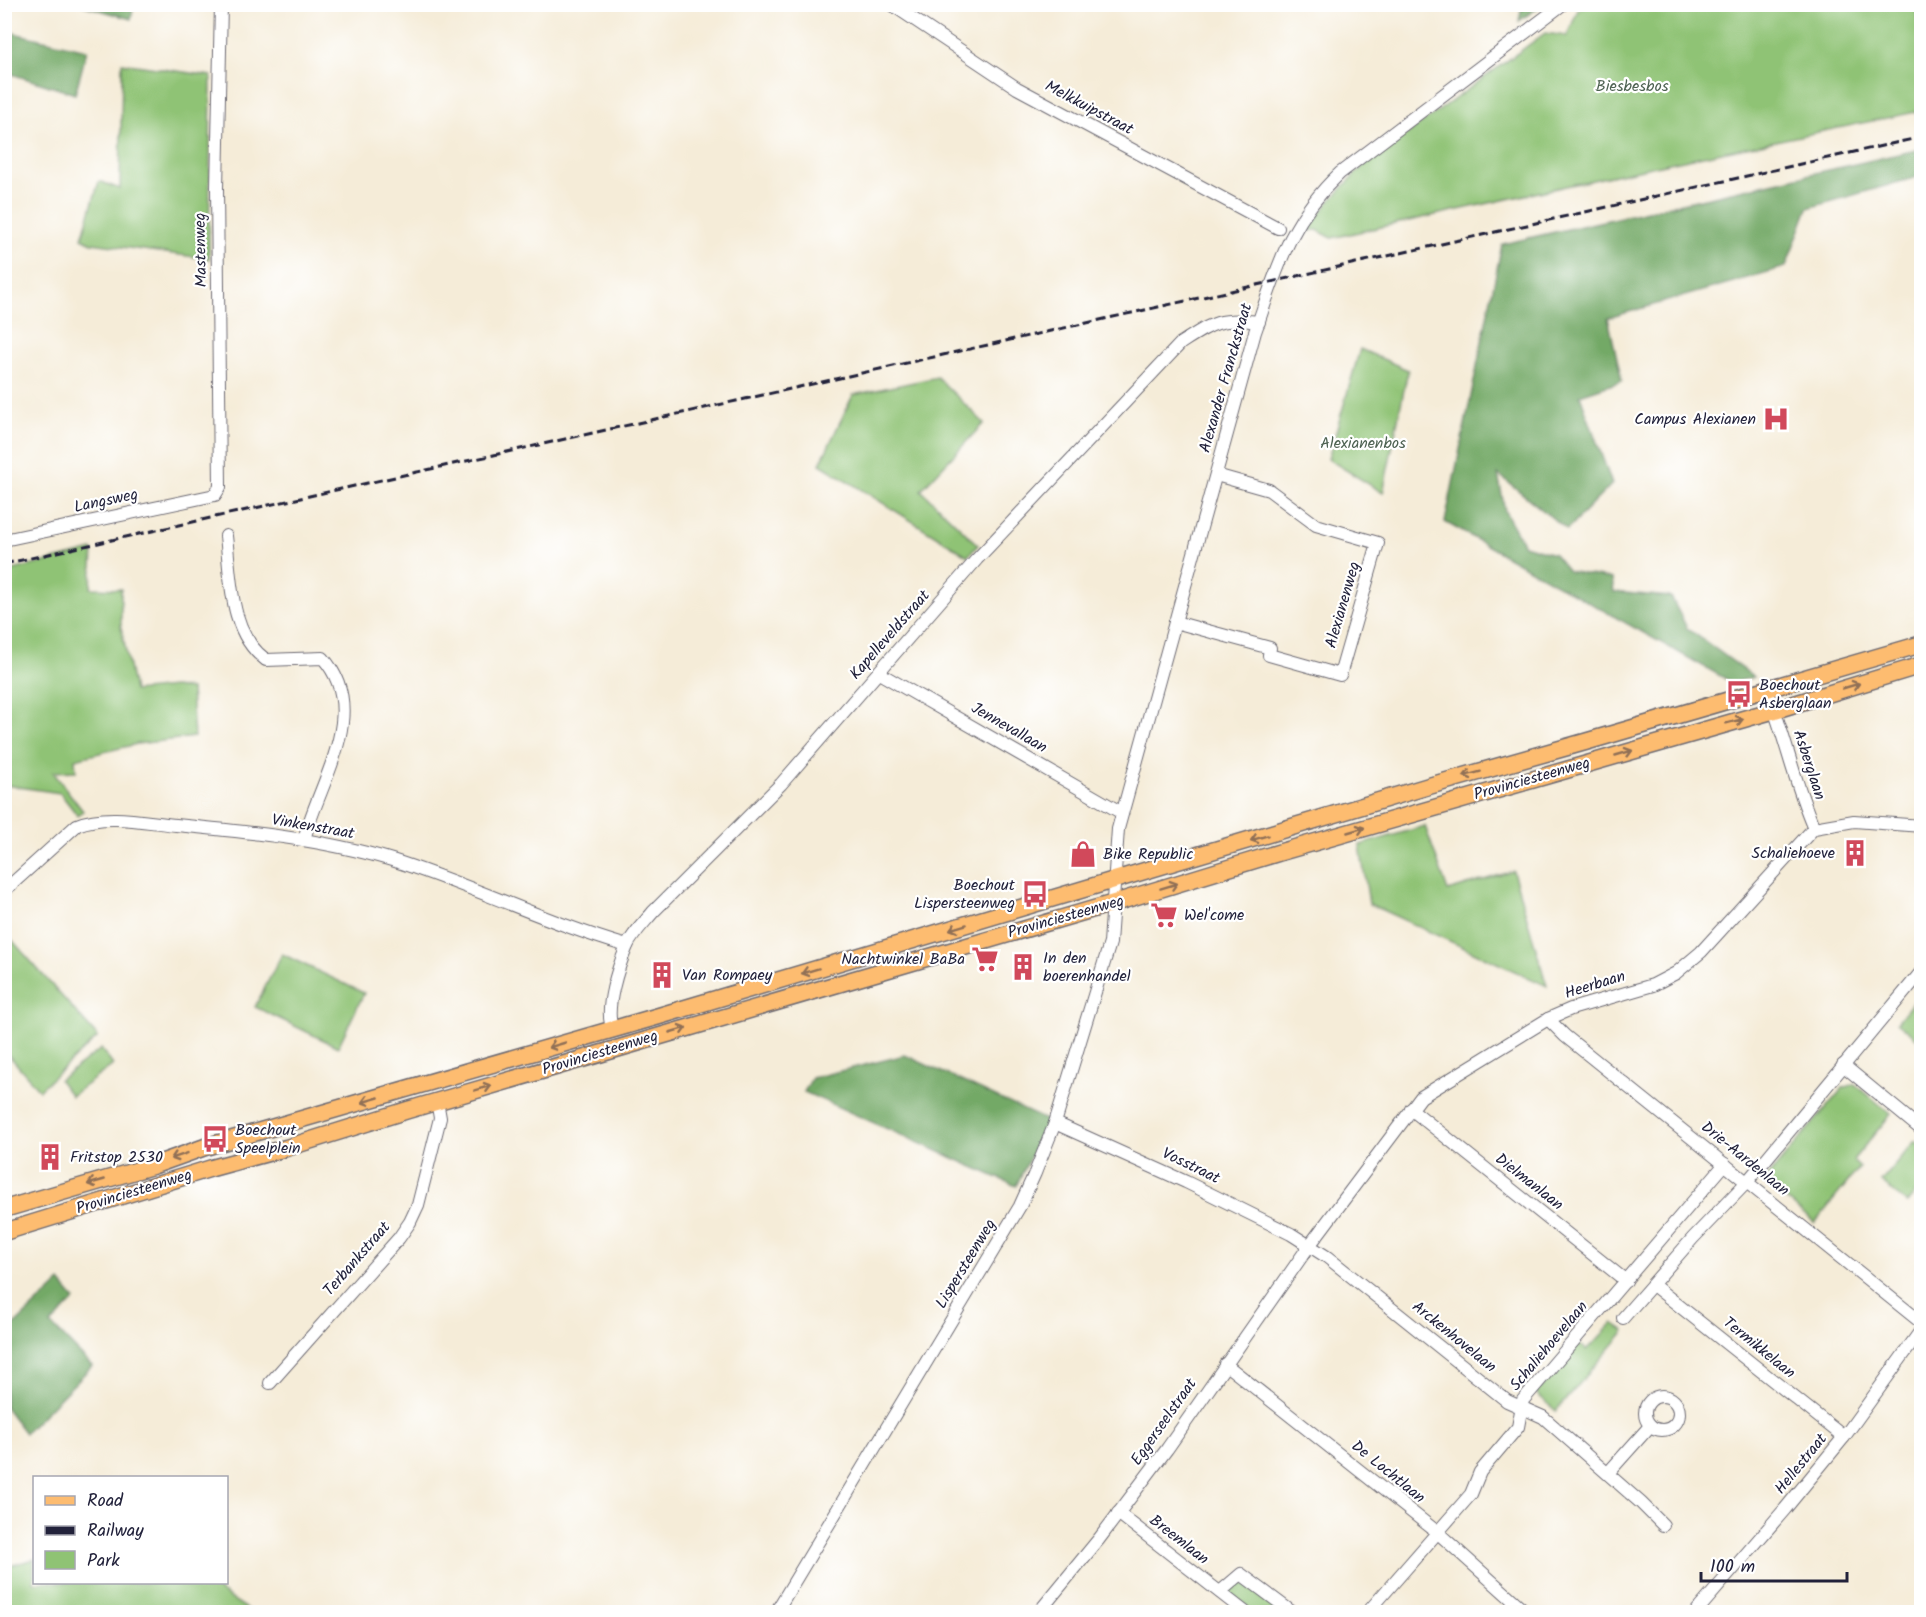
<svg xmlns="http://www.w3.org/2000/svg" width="1926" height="1617" viewBox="0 0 1926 1617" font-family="Kalam,sans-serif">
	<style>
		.green { fill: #8fc374; stroke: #587258; stroke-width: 1.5 }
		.forest { fill: #73a966; stroke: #4a6650; stroke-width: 1.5 }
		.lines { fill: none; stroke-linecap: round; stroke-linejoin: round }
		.minor-casing { stroke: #6c6972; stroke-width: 14 }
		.major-casing { stroke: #6c6972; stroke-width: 19 }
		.minor { stroke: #fff; stroke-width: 12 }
		.major { stroke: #fdbc70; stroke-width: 16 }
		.rail { stroke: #22223b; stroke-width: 3; stroke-dasharray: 9 4.5; stroke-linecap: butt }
		.oneway { stroke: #906f56 }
		.labels { text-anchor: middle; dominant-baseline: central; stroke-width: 4.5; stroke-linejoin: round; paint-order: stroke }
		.park-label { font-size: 16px; fill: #4e6252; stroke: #fff }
		.street-label { font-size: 16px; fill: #22223b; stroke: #fff }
		.poi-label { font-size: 16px; fill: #22223b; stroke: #fff; text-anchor: start }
	</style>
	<rect width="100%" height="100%" fill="#fff"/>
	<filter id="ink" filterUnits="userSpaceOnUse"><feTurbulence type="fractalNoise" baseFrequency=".0167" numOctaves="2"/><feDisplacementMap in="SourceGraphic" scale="12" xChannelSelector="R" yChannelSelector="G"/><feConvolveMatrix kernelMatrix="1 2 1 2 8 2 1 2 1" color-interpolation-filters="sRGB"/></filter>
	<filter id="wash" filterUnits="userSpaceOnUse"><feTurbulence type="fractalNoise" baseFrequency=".008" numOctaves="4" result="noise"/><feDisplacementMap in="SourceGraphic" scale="24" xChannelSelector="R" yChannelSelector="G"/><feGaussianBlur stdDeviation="1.35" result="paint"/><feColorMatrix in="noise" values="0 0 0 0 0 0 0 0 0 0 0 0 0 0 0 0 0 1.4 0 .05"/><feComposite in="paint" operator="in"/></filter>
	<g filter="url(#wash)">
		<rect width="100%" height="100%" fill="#f5ecd8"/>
		<g class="green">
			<polygon points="1911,4 1915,6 1922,30 1921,111 1674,162 1332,238 1317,230 1307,231 1328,203 1363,166 1545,33 1567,36 1578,10 1585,5"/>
			<polygon points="122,63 211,76 209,259 92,243 82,238 99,181 120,189"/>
			<polygon points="1360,349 1408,370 1383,493 1328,459"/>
			<polygon points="937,377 984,423 921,490 978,545 968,556 820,464 853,395"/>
			<polygon points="93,550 91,588 121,589 121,627 134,691 173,687 191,689 194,737 137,744 75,759 76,771 53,772 83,811 78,816 60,793 5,785 5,572"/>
			<polygon points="1425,826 1448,891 1513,871 1547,986 1369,904 1360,845"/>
			<polygon points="4,931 98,1037 39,1090 5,1051"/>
			<polygon points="282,954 364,993 338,1047 255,1007"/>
			<polygon points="1921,992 1921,1042 1897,1022"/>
			<polygon points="101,1049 113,1065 71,1096 59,1080"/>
			<polygon points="1855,1084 1891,1114 1853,1160 1860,1167 1815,1223 1764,1181 1843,1088"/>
			<polygon points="1915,1141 1921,1146 1921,1186 1907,1203 1881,1182"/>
			<polygon points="1613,1323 1625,1331 1556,1411 1536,1393 1578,1343 1587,1350"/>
			<polygon points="34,1559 34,1582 207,1583 252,1612 5,1612 5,1567"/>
			<polygon points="1243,1582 1283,1612 1254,1612 1231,1595 1231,1590 1238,1583"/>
		</g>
		<g class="forest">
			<polygon points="82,5 134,4 134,5 131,19"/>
			<polygon points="1522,5 1522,4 1542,5 1519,21"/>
			<polygon points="5,31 87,50 75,94 5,72"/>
			<polygon points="1921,149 1921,176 1808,208 1786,267 1608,318 1622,381 1580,395 1612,484 1567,530 1498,474 1505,511 1524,545 1554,554 1568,571 1612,579 1614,592 1671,597 1687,628 1754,677 1733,683 1445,522 1502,244"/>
			<polygon points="905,1055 1048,1121 1016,1186 804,1092 812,1078"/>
			<polygon points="60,1282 75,1300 51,1324 92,1366 25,1433 5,1407 5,1319 13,1326"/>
		</g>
	</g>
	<g filter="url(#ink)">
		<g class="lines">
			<defs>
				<g id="minor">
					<polyline points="891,4 1017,88 1278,228"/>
					<path d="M226 536C231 578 229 633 266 660L323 658C371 712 318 783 304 840"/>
					<polyline points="4,540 215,495 220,487 217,188 221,4"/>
					<polyline points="1175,622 1270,648 1269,655 1340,675 1378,543 1316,525 1269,490 1216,475"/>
					<polyline points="879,673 1122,813"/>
					<path d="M1766 688C1785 734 1794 783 1814 828"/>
					<path d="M4 891 77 825C106 813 145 822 176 825 249 832 322 839 392 860 471 885 548 923 627 946"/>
					<polyline points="1548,1019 1565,1036 1922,1323"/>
					<path d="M613 1029C603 1011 619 965 627 946 633 933 644 923 653 912L781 784 977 559 1181 343C1212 323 1221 317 1259 322"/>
					<polyline points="1843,1065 1922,1130"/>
					<polyline points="1411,1109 1626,1281"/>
					<polyline points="1055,1123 1186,1182 1291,1234 1327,1257 1507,1401 1543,1417 1641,1503 1663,1525"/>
					<polyline points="1653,1285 1844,1437"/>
					<polyline points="1623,1318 1693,1238 1747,1182 1922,971"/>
					<polyline points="1225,1364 1437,1532 1526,1612"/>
					<polyline points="270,1383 399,1238 410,1222 418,1205 440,1118 437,1101"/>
					<circle cx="1662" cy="1413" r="17"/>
					<polyline points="1608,1473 1650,1426"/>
					<polyline points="1118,1513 1245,1612"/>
					<polyline points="1220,1592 1241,1574 1292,1612"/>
					<path d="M776 1612 1020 1206 1035 1173 1055 1123 1110 943 1118 829 1255 332C1277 269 1289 221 1340 173L1563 4"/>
					<polyline points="1039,1612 1099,1539 1167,1449 1309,1246 1421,1097 1548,1019 1571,1009 1653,985 1676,973 1701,952 1814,828 1854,821 1922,826"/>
					<polyline points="1368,1612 1471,1494 1480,1472 1518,1427 1523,1400 1725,1164"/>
					<polyline points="1696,1612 1785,1509 1844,1437 1922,1329"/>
				</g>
				<g id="major">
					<polyline points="4,1209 152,1166 205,1147 659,1016 1429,786 1585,742 1922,644"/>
					<polyline points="4,1232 212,1168 286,1148 408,1110 1114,903 1281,852 1775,710 1922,665"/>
				</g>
			</defs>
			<use href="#minor" class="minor-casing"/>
			<use href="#major" class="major-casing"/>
			<use href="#minor" class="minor"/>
			<use href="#major" class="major"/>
			<polyline class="rail" points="4,564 1922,137"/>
		</g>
		<defs><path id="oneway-shaft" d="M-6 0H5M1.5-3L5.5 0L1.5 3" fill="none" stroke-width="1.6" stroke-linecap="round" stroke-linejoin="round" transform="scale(1.5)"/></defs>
		<g class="oneway">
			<use href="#oneway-shaft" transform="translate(1851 686) rotate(-16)"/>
			<use href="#oneway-shaft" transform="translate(1735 721) rotate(-15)"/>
			<use href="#oneway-shaft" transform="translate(1624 753) rotate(-16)"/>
			<use href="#oneway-shaft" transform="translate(1472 774) rotate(165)"/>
			<use href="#oneway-shaft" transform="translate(1356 830) rotate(-16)"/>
			<use href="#oneway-shaft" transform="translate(1259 838) rotate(163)"/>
			<use href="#oneway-shaft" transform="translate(1169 886) rotate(-17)"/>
			<use href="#oneway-shaft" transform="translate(958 927) rotate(163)"/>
			<use href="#oneway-shaft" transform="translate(810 971) rotate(163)"/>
			<use href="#oneway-shaft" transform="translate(678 1030) rotate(-16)"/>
			<use href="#oneway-shaft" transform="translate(557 1045) rotate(164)"/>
			<use href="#oneway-shaft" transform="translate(483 1088) rotate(-16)"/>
			<use href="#oneway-shaft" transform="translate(370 1100) rotate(164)"/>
			<use href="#oneway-shaft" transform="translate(179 1156) rotate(161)"/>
			<use href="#oneway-shaft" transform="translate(96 1182) rotate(164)"/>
		</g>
	</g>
	<defs>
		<symbol id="hospital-bare" viewBox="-9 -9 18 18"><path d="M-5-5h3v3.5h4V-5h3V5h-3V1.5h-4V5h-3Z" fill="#d1495b" stroke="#fff" stroke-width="2.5" paint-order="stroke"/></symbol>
		<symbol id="bus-bare" viewBox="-9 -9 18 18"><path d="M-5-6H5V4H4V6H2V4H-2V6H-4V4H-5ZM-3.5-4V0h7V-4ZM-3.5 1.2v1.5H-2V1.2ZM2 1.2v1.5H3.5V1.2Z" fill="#d1495b" stroke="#fff" stroke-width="2.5" paint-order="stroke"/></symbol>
		<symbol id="building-bare" viewBox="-9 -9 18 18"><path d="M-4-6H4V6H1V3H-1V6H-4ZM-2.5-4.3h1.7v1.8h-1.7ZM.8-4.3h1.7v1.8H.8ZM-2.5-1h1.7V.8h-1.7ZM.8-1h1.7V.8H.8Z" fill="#d1495b" stroke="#fff" stroke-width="2.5" paint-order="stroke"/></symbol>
		<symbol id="shop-bare" viewBox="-9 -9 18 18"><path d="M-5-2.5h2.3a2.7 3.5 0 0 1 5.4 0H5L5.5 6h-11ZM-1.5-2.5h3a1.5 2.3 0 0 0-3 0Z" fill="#d1495b" stroke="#fff" stroke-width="2.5" paint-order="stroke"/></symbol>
		<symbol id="supermarket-bare" viewBox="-9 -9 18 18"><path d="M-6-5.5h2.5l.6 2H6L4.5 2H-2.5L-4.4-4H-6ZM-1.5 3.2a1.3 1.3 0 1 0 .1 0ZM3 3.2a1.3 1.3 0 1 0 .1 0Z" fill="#d1495b" stroke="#fff" stroke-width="2.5" paint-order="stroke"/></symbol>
	</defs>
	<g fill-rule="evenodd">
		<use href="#hospital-bare" x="1757" y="400" width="38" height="38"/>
		<use href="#bus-bare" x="1720" y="675" width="38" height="38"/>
		<use href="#building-bare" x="1836" y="834" width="38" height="38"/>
		<use href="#shop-bare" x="1064" y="835" width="38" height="38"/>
		<use href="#bus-bare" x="1016" y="875" width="38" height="38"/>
		<use href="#supermarket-bare" x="1145" y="896" width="38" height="38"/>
		<use href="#supermarket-bare" x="966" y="940" width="38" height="38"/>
		<use href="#building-bare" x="1004" y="948" width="38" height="38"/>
		<use href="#building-bare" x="643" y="956" width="38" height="38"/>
		<use href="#bus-bare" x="196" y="1120" width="38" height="38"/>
		<use href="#building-bare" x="31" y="1138" width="38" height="38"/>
	</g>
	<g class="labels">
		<g class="park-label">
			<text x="1632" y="86">Biesbesbos</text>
			<text x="1363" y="443">Alexianenbos</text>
		</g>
		<g class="street-label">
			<text transform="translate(1089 108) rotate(28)">Melkkuipstraat</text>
			<text transform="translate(201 250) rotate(-91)">Mastenweg</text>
			<text transform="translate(1226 378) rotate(-74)">Alexander Franckstraat</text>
			<text transform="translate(106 501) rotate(-12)">Langsweg</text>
			<text transform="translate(1343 605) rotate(-74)">Alexianenweg</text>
			<text transform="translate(890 635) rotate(-49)">Kapelleveldstraat</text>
			<text transform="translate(1009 728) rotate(30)">Jennevallaan</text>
			<text transform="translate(1809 765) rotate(72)">Asberglaan</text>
			<text transform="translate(1532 779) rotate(-16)">Provinciesteenweg</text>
			<text transform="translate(313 827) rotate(10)">Vinkenstraat</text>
			<text transform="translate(1066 917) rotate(-16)">Provinciesteenweg</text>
			<text transform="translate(1595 985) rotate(-17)">Heerbaan</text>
			<text transform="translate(600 1053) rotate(-17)">Provinciesteenweg</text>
			<text transform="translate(1745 1159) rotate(39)">Drie-Aardenlaan</text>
			<text transform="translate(1191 1166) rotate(26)">Vosstraat</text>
			<text transform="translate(1529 1182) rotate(38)">Dielmanlaan</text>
			<text transform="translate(134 1192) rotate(-17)">Provinciesteenweg</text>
			<text transform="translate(357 1259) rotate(-49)">Terbankstraat</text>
			<text transform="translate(966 1264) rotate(-59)">Lispersteenweg</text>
			<text transform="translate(1454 1337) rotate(39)">Arckenhovelaan</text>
			<text transform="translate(1549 1346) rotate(-50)">Schaliehoevelaan</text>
			<text transform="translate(1759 1348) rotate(39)">Termikkelaan</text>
			<text transform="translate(1164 1422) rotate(-55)">Eggerseelstraat</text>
			<text transform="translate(1801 1464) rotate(-51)">Hellestraat</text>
			<text transform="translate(1388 1472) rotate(39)">De Lochtlaan</text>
			<text transform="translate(1179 1540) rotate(38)">Breemlaan</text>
		</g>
		<g class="poi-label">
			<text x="1756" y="419" text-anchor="end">Campus Alexianen</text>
			<text x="1759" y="685">Boechout<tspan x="1759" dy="18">Asberglaan</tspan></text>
			<text x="1835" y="853" text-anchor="end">Schaliehoeve</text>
			<text x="1103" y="854">Bike Republic</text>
			<text x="1015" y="885" text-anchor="end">Boechout<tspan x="1015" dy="18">Lispersteenweg</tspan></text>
			<text x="1184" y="915">Wel'come</text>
			<text x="1043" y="958">In den<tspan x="1043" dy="18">boerenhandel</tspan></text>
			<text x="965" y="959" text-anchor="end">Nachtwinkel BaBa</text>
			<text x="682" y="975">Van Rompaey</text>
			<text x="235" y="1130">Boechout<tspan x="235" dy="18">Speelplein</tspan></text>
			<text x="70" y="1157">Fritstop 2530</text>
		</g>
	</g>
	<rect width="1926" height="1617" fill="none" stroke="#fff" stroke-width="24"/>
	<rect x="33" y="1476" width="195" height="108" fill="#ffffff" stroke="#a7a7b1" stroke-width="1.5"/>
	<rect x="45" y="1496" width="30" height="9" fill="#fdbc70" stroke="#a7a7b1" stroke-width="1.5"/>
	<text x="87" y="1506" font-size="18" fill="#22223b">Road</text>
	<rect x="45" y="1526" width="30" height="9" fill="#22223b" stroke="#a7a7b1" stroke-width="1.5"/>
	<text x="87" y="1536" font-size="18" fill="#22223b">Railway</text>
	<rect x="45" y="1551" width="30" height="18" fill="#8fc374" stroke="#a7a7b1" stroke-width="1.5"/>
	<text x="87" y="1566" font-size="18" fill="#22223b">Park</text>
	<path d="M1701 1572v9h146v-9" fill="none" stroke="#22223b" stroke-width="3"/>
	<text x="1710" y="1572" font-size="18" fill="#22223b" stroke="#ffffff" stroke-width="4.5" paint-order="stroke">100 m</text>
</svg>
